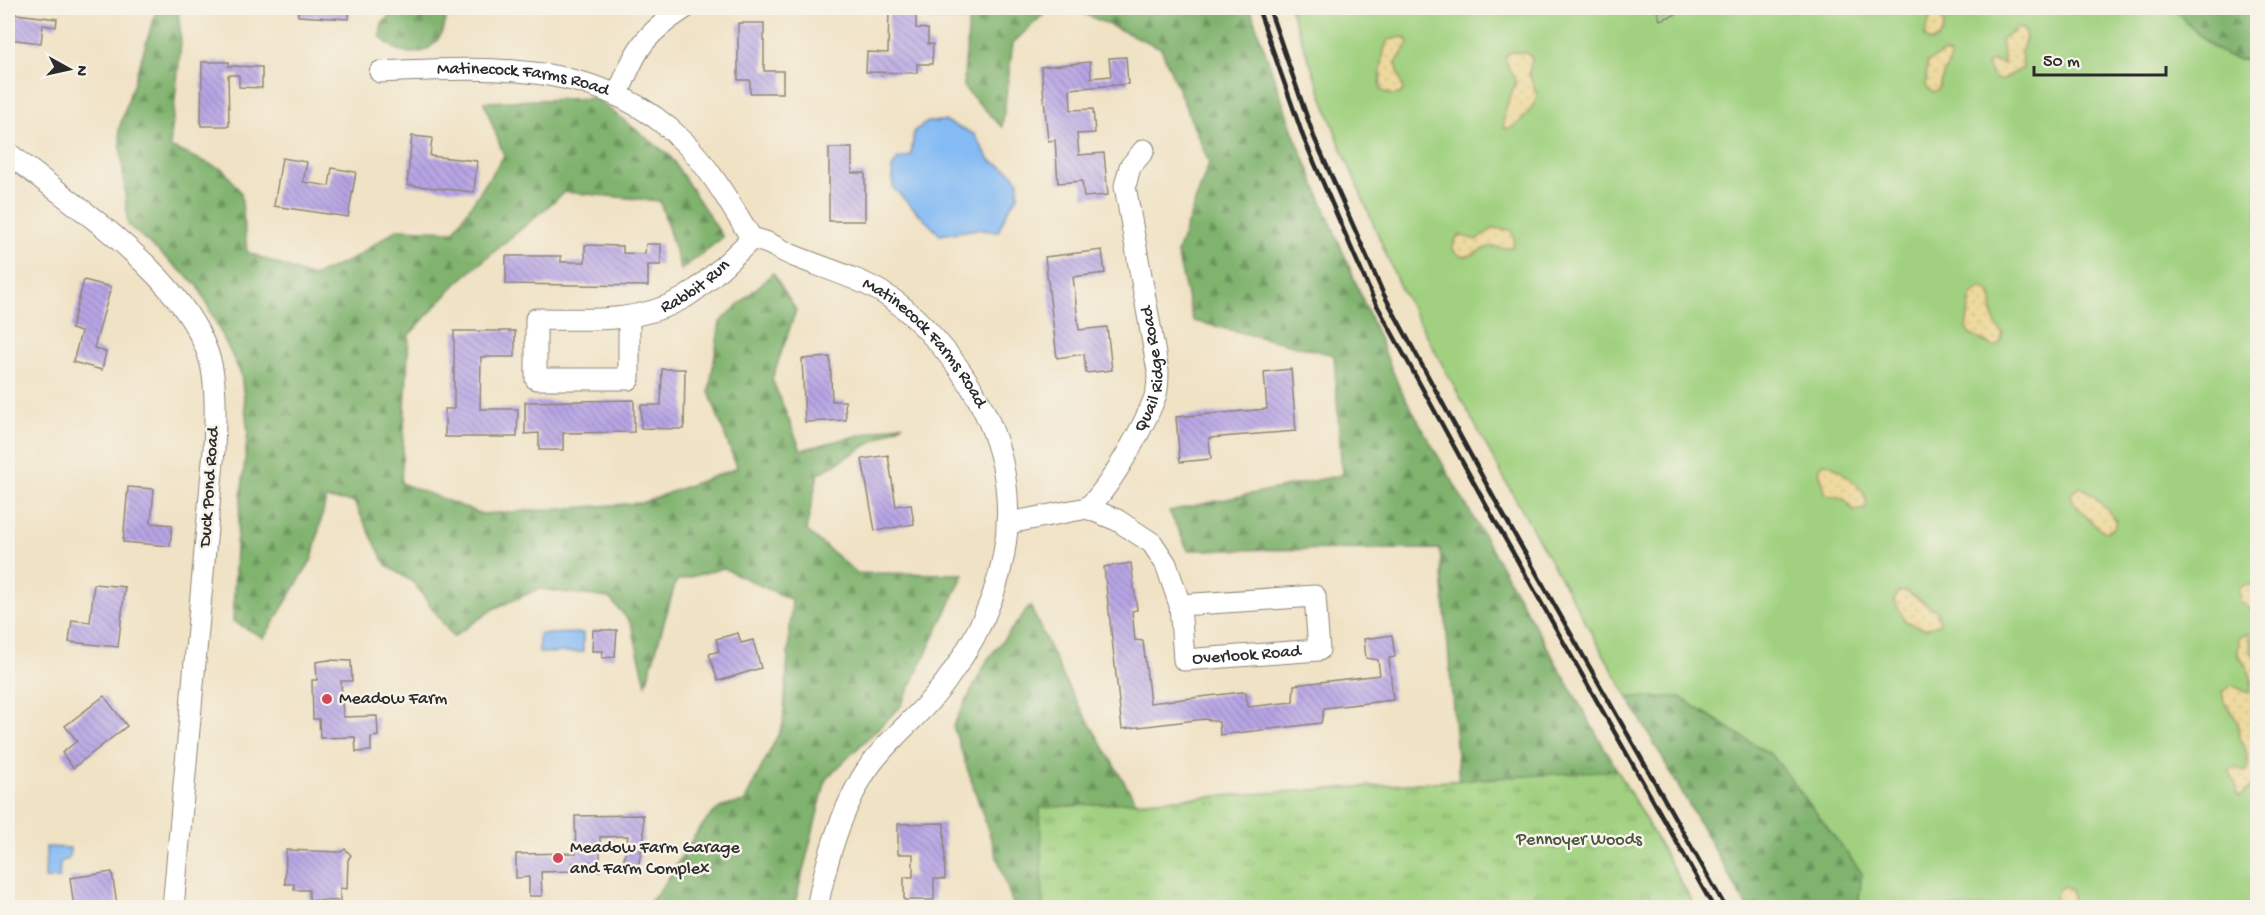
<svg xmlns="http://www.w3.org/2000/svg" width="2265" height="915" viewBox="0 0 2265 915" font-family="'Gochi Hand',sans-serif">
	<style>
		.grass { fill: #a1d180; stroke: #667e56; stroke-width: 1.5 }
		.forest { fill: url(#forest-firs); stroke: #566f4c; stroke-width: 1.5 }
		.sand { fill: url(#sand-dots); stroke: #8c8264; stroke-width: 1.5 }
		.park { fill: url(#park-tufts); stroke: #667e56; stroke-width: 1.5 }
		.water { fill: #85bbf4; stroke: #587390; stroke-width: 1.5 }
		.building { fill: url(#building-back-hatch) }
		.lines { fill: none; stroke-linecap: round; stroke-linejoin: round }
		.minor-casing { stroke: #8e8678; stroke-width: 23 }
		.minor { stroke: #fff; stroke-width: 21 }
		.rail { stroke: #2b2b2b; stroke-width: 4.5 }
		.poi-dot { fill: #d1495b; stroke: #f7f3e8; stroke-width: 2 }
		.labels { text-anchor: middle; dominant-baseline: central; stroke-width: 5; stroke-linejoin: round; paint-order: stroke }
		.street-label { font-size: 18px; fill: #2b2b2b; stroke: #f7f3e8 }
		.poi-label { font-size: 18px; fill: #2b2b2b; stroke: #f7f3e8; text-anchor: start }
		.park-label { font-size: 18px; fill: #485440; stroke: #f7f3e8 }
	</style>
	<defs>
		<pattern id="forest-firs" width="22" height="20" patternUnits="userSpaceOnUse" patternTransform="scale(1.5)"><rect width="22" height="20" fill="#80b36e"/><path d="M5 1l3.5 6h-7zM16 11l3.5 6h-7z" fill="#69925b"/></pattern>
		<pattern id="sand-dots" width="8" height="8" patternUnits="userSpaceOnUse" patternTransform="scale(1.5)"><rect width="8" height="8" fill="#eeda9e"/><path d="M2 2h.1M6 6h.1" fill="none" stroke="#cb8" stroke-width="1.8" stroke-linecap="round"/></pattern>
		<pattern id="park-tufts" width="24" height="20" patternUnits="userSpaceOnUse" patternTransform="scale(1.5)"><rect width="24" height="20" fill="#a1d180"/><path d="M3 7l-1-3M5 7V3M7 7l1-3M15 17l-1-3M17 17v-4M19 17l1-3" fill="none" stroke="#83aa69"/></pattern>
		<pattern id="building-back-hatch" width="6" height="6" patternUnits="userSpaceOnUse" patternTransform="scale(1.5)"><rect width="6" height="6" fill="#b7a5e5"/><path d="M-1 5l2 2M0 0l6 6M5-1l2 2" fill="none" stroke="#9587ba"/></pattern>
	</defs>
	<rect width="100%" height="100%" fill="#f7f3e8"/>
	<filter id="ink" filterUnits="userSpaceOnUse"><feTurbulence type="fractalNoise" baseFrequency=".0167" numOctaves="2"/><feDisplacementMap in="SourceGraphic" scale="12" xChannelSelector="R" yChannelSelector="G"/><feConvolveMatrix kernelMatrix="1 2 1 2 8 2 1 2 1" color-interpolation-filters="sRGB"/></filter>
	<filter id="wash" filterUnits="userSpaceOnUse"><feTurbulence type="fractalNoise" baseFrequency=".008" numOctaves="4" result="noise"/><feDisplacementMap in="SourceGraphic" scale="24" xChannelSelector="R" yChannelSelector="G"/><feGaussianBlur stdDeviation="1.35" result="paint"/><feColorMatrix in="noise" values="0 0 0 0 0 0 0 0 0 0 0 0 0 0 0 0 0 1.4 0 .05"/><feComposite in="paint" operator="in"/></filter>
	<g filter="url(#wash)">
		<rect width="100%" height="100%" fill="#f0e2c5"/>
		<polygon class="grass" points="1290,8 2257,8 2257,907 1747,907 1511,491 1399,285 1339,142"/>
		<g class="forest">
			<path d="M161 8H178L181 43 170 147 224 170 241 193 247 252 312 277 353 259 397 229 454 231 504 156 484 102 595 98 670 156 723 237 681 270 660 201 565 192 458 282 409 335 401 483 482 514 641 503 737 468 709 392 720 322 773 273 796 310 772 379 801 450 903 424 818 474 806 530 857 573 964 574 901 706 826 779 794 907H644C670 887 688 834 717 810 723 805 736 804 744 802L783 725 792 600 723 568 676 581 646 684 631 623 609 598 539 589 495 608 453 637 414 583 386 565 354 502 326 499 312 559 264 638 233 621 236 545 248 432 241 374 198 286 128 225 119 129 156 12Z"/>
			<path d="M390 8H449C446 17 445 28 440 36 424 61 397 56 380 36L382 23 387 19Z"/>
			<polygon points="970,8 1050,8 1013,43 1002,127 963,87"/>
			<polygon points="1071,8 1250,8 1293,132 1400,389 1695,907 1014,907 953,726 988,659 1030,606 1068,687 1136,802 1459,781 1440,549 1188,550 1169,511 1342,475 1334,355 1193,321 1177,253 1209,163 1161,48"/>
			<path d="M2173 8H2257V58C2222 68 2195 30 2173 8Z"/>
			<polygon points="1628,697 1680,697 1773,756 1862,873 1858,907 1747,907"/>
		</g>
		<g class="sand">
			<path d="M1933 10H1938C1947 23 1946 35 1931 42L1924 36Z"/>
			<polygon points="2018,28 2023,29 2026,37 2021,53 2023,68 2002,80 1994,79 1987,65 1993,60 2004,64 2001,39"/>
			<path d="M1402 37 1407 39 1409 43 1396 63 1403 90 1400 94 1391 95 1382 91C1378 85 1383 47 1388 40Z"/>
			<path d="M1512 52 1527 53 1532 58 1529 74 1537 94C1535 107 1518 131 1503 128L1505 109 1516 82 1505 59 1507 54Z"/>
			<polygon points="1943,53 1950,55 1950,62 1944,72 1938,90 1932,92 1926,86 1927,62"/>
			<path d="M1494 228 1511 230 1514 239 1513 246C1504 251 1498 245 1489 247 1475 250 1467 265 1453 250L1454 241 1459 235 1476 240Z"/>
			<path d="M1981 287C1996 293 1991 304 1993 317 1994 324 1999 329 2003 334L2000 343 1994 347 1969 334 1966 328 1971 296Z"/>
			<path d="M1826 463C1835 465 1860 486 1864 494 1867 499 1867 504 1866 509L1854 511 1844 499 1826 494 1819 471 1822 464Z"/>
			<path d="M2079 487C2088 487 2110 513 2117 521L2114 528 2107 532C2098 531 2072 504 2070 495Z"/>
			<polygon points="2244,585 2252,585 2257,589 2257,624 2252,610 2240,602 2239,589"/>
			<polygon points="1906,591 1937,611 1940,623 1925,629 1905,621 1894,600 1897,593"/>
			<path d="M2248 633 2250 636 2251 652 2257 657 2258 778 2241 797 2237 795 2236 785 2229 770 2235 767 2245 772 2248 768 2246 751 2239 738 2238 722 2224 701 2222 692 2232 685 2249 693C2256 676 2246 667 2238 654L2239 638Z"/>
			<polygon points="2064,886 2071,890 2073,904 2071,907 2054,907 2057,891"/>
		</g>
		<polygon class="park" points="1617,770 1695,907 1043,907 1040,808"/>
		<g class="water">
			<polygon points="930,8 963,8 963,20 930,19"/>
			<polygon points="945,121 974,134 990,160 1010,171 1018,180 1018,196 1008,210 998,232 977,229 940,235 893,188 892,168 898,159 911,156 914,131 928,122"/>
			<polygon points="583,633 583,652 539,653 539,634"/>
			<polygon points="46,847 70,848 69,859 60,862 59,879 45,878"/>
		</g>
		<g id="blocks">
			<g class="building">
				<polygon points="298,8 350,8 349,19 298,16"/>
				<polygon points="889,8 916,8 916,28 928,29 928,44 933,44 932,64 917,64 917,73 866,72 867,52 888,53"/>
				<polygon points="1656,8 1678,8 1680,13 1660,20"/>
				<polygon points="8,13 57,19 56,27 43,25 41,43 8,39"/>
				<polygon points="738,23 764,23 764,71 783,71 783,93 750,93 750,80 738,80"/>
				<polygon points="1126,57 1128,84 1070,89 1071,110 1093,109 1095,133 1077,134 1079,155 1104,153 1108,195 1084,197 1082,181 1058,183 1055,140 1048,141 1041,67 1090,62 1091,78 1111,76 1109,58"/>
				<polygon points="202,62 229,62 229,66 262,67 262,88 239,87 239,75 228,75 229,126 201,126"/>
				<polygon points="412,136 432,138 430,156 477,161 474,192 407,185"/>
				<polygon points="829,148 852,148 852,173 865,173 865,221 829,221"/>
				<polygon points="282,158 307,162 303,182 329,186 332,168 356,172 348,217 274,206"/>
				<polygon points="646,244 661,244 661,265 648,265 648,286 506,284 506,256 561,256 561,262 585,262 585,245 623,246 623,253 645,254"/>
				<polygon points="1102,250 1105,273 1073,277 1079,330 1107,327 1112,370 1086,373 1084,354 1057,358 1045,257"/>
				<polygon points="84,280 111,287 94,348 106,352 102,370 73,362 81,332 71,329"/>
				<polygon points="454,331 515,331 515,357 481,357 480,409 518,409 517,437 445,437 445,409 454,409"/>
				<polygon points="830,357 832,401 845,401 846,420 805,422 802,359"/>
				<polygon points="662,369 685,369 684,429 641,428 641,405 661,405"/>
				<polygon points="1291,369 1296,431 1209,438 1211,459 1180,462 1176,417 1267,409 1264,372"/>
				<polygon points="634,400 634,432 563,433 563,450 539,450 539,433 525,434 525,402"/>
				<polygon points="888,455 896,506 911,504 914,524 875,531 862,459"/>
				<polygon points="128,487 154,489 151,523 172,525 170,546 123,542"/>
				<polygon points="1131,563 1137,610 1132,611 1135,640 1143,641 1150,703 1242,692 1246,693 1248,707 1293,702 1294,685 1380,675 1378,660 1366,658 1364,639 1392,635 1395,657 1389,658 1393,700 1324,708 1321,723 1220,735 1219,722 1205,719 1122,729 1104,567"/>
				<polygon points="94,584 125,587 118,647 69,642 72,620 90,622"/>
				<polygon points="593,630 617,630 615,657 602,658 603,651 592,651"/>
				<polygon points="738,633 741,643 753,640 761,668 718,681 709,654 719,651 716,639"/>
				<polygon points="329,660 351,661 352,681 341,681 343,717 377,716 378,736 371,737 371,751 356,752 355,737 320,738 319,719 313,719 312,680 317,680 316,662"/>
				<polygon points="104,696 127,726 73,768 62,753 77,741 65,726"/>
				<polygon points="643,815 644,836 637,873 622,870 628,836 600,837 600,871 592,871 591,862 572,863 572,871 541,872 542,896 529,896 529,877 516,878 516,854 576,853 575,816"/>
				<polygon points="944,823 945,879 934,879 934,900 904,900 904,877 913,877 913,854 898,854 898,824"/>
				<polygon points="345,849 351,855 348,860 347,889 340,888 340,901 309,900 309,890 294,890 294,884 285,884 286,850 341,852"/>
				<polygon points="112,872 117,905 74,908 70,878"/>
			</g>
		</g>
	</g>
	<g filter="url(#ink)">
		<use href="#blocks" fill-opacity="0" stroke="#8e8678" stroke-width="1.5"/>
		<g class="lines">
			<defs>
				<g id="minor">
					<path id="s1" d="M380 72C488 67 602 59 684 142 712 170 731 206 752 239"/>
					<path d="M618 94C637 48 643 35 685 8"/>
					<path d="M8 153C73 205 190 279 211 364 217 391 215 422 214 450L173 908"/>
					<path id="s2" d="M752 239C768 240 779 250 794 256 821 267 862 279 886 295 905 307 921 323 936 340 1030 446 1029 567 947 680 922 716 883 741 861 779 838 820 826 862 817 908"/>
					<path id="s3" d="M629 318V379H536V319C586 319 636 324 682 299 703 288 733 256 752 239"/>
					<path id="s4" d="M1087 508C1109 490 1146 423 1156 394 1158 387 1158 379 1158 371L1125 186 1130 167 1144 150"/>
					<path id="s5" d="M1009 523 1087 508 1117 520 1152 543 1166 564 1180 605 1184 660 1319 650 1315 596 1180 605"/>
				</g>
			</defs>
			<use href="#minor" class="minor-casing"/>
			<use href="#minor" class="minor"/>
			<g class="rail">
				<polyline points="1258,8 1304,139 1373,298 1486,505 1714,908"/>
				<polyline points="1269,8 1314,137 1383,293 1495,500 1726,908"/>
			</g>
		</g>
	</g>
	<g class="poi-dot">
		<circle cx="327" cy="699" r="6"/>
		<circle cx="558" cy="858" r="6"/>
	</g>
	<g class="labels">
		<g class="street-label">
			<text stroke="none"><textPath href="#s1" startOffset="144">Matinecock Farms Road</textPath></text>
			<text stroke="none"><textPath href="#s3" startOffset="381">Rabbit Run</textPath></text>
			<text stroke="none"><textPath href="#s2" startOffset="207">Matinecock Farms Road</textPath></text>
			<text stroke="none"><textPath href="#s4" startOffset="158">Quail Ridge Road</textPath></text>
			<text transform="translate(210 487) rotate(-86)">Duck Pond Road</text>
			<text stroke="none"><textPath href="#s5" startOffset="340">Overlook Road</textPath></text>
		</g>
		<g class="poi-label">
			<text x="339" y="699">Meadow Farm</text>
			<text x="570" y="848">Meadow Farm Garage<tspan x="570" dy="21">and Farm Complex</tspan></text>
		</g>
		<g class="park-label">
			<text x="1579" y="840">Pennoyer Woods</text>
		</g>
	</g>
	<rect width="2265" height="915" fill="none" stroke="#f7f3e8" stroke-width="30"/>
	<g transform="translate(69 69) rotate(98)" stroke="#f7f3e8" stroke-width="4.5" paint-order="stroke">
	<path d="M0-4.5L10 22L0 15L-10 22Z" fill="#2b2b2b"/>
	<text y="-9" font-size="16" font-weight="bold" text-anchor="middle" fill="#2b2b2b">N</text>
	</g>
	<path d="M2034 66v9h132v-9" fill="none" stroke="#2b2b2b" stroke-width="3"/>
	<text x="2043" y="66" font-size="18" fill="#2b2b2b" stroke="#f7f3e8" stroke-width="4.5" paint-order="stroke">50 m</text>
</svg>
